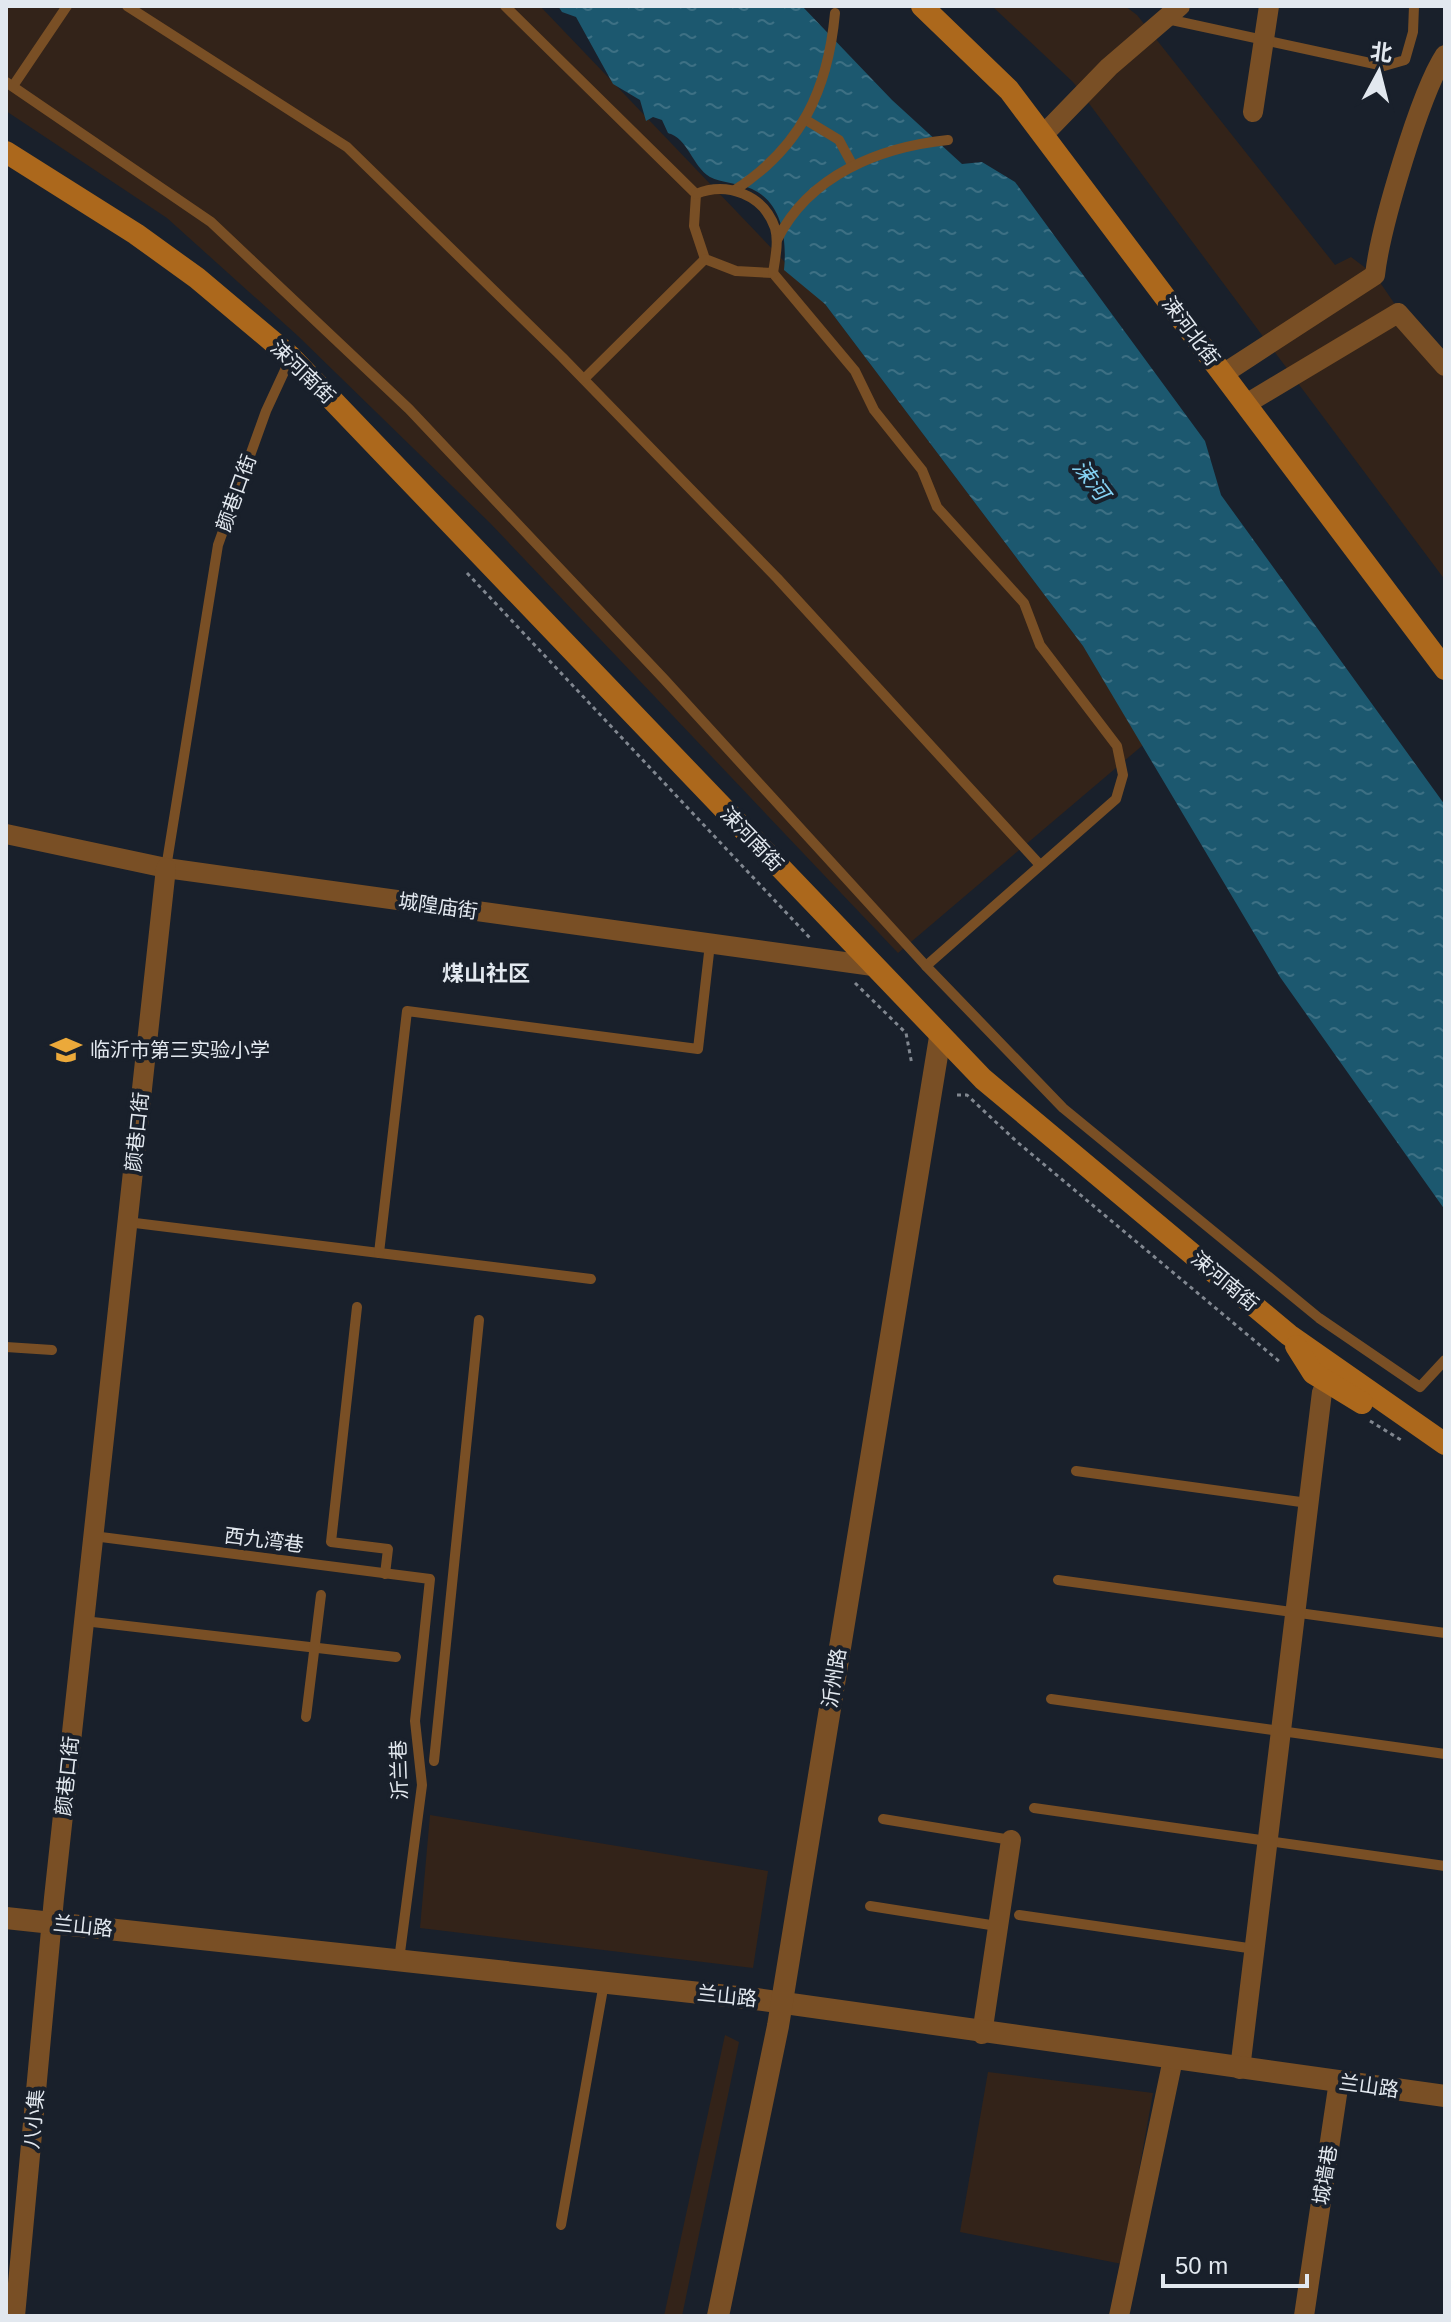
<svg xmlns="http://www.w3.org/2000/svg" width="1451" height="2322" viewBox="0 0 1451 2322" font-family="Arial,'Noto Sans SC',sans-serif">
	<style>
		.commercial { fill: #332319 }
		.water { fill: url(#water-ripples) }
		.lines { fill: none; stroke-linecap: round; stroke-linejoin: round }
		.path { stroke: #818790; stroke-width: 3; stroke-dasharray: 4 4; stroke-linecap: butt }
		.service { stroke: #794f25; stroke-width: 10 }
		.minor { stroke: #794f25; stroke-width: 20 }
		.tertiary { stroke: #794f25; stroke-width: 22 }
		.secondary { stroke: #ac681c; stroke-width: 22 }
		.labels { text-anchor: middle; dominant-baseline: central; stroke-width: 8; stroke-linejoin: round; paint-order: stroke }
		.street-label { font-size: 20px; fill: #e2e8ef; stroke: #19202b }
		.poi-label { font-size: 20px; fill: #e2e8ef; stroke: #19202b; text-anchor: start }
		.water-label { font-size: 22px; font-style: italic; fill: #85d2f3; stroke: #19202b }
		.neighbourhood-label { font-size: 22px; font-weight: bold; fill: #e2e8ef; stroke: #19202b }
	</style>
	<defs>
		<pattern id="water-ripples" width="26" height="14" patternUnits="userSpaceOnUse" patternTransform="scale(2)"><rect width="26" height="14" fill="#1c586f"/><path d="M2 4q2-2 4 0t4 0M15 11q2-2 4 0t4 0" fill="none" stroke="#3d7084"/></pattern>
	</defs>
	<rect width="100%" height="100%" fill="#19202b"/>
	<g class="commercial">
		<polygon points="6,6 540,6 825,304 1083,646 1143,745 898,953 490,523 298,336 167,218 6,111"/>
		<polygon points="992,6 1125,6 1137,15 1335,265 1351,257 1375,275 1445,378 1445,580 1073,82"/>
		<polygon points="430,1815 768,1871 753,1968 420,1928"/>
		<polygon points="725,2035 739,2042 682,2316 664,2316"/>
		<polygon points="988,2072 1153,2093 1122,2264 960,2232"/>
	</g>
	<path class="water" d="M558 6H802L892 100 962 164 982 162 1015 182 1205 441 1221 495 1445 805V1210L1280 977 1083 646 825 304 784 270C787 241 783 203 752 189 739 183 721 183 710 177 692 166 688 138 668 133L662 120 653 117 646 121 640 100 613 84 576 17 562 12Z"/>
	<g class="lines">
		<g class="path">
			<polyline points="467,573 810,938"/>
			<polyline points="855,983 906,1033 912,1065"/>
			<polyline points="957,1095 967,1095 1016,1141 1280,1362"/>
			<polyline points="1370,1421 1401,1440"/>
		</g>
		<g class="service">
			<polyline points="127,6 347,147 562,357 777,578 1040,865"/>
			<polyline points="505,6 696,194 694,226 705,259 736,271 773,273 855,371 874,410 922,470 937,507 1024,603 1040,645 1117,746 1123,775 1116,799 926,966"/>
			<polyline points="1167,19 1384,66 1405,60 1413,32 1414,6"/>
			<polyline points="6,82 211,222 409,409 664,679 926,966 1063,1108 1319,1318 1420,1387 1445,1360"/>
			<polyline points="13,86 67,6"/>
			<polyline points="806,120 839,140 853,166"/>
			<path d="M735 190C801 147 828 90 835 13"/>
			<path d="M696 194C727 181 764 195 775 228 779 242 775 259 773 273"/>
			<path d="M777 240C809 175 880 147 948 140"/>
			<polyline points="584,379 705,259"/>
			<polyline points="166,868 218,545 266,411 291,357"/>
			<polyline points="127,1222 591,1279"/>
			<polyline points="379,1253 407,1011 698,1049 710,944"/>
			<polyline points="357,1307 331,1542 388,1549 385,1574"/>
			<polyline points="6,1347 52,1350"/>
			<polyline points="1076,1471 1308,1503"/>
			<polyline points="93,1536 430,1579 415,1721 422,1785 399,1960"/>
			<polyline points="1058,1580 1445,1633"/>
			<polyline points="84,1621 396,1657"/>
			<polyline points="1051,1699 1445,1754"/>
			<polyline points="306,1717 321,1595"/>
			<polyline points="434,1761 479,1320"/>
			<polyline points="1034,1808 1445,1866"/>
			<polyline points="883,1819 1011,1840"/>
			<polyline points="870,1906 997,1926"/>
			<polyline points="1019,1915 1255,1949"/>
			<polyline points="561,2225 604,1983"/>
		</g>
		<g class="minor">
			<polyline points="1253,112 1269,6"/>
			<polyline points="1043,135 1109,67 1180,6"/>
			<path d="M1223 374 1375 275C1380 229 1420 93 1445 55"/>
			<polyline points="1246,404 1398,313 1445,366"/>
			<polyline points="6,834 166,868 873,966"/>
			<polyline points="982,2034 1011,1840"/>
			<polyline points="1240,2069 1322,1392"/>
			<polyline points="15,2316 54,1898 166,868"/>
			<polyline points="1119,2316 1173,2059"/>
			<polyline points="1304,2316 1339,2081"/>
		</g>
		<g class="tertiary">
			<polyline points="6,1918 756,1999 1445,2096"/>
			<polyline points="718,2316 778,2026 940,1037"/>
		</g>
		<g class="secondary">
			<polyline points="922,6 1009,90 1445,669"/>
			<polyline points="6,152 136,234 197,278 291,357 983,1079 1289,1335 1445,1444"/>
			<polyline points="1296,1346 1313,1373 1362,1403"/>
		</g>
	</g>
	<defs>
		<symbol id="school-bare" viewBox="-9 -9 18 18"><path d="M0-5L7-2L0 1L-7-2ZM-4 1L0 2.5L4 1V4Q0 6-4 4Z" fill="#eca93a" stroke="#19202b" stroke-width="2.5" paint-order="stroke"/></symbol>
	</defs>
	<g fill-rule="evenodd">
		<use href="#school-bare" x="44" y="1028" width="44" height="44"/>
	</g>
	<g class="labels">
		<g class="street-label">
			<text transform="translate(1191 331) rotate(53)">涑河北街</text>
			<text transform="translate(303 372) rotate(44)">涑河南街</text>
			<text transform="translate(236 493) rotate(-70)">颜巷口街</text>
			<text transform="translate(752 839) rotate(46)">涑河南街</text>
			<text transform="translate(438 906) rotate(8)">城隍庙街</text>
			<text transform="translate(137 1132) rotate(-84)">颜巷口街</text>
			<text transform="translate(1225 1281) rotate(40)">涑河南街</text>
			<text transform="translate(264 1540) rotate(7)">西九湾巷</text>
			<text transform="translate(834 1678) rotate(-81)">沂州路</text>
			<text transform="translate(399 1770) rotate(-92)">沂兰巷</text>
			<text transform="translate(67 1776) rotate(-84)">颜巷口街</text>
			<text transform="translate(83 1926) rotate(6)">兰山路</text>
			<text transform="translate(727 1996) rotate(6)">兰山路</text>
			<text transform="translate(1369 2086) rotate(8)">兰山路</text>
			<text transform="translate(34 2119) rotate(-85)">八小集</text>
			<text transform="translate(1325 2175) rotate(-81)">城墙巷</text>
		</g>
		<g class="poi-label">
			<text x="90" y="1050">临沂市第三实验小学</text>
		</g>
		<g class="water-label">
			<text transform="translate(1091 480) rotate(53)">涑河</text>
		</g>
		<g class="neighbourhood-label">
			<text x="486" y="973">煤山社区</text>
		</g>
	</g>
	<rect width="1451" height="2322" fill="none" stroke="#e2e8ef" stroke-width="16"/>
	<g transform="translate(1379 72) rotate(7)" stroke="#19202b" stroke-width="6" paint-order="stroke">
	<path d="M0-6L14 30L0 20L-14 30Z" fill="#e2e8ef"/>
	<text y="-12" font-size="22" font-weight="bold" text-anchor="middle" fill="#e2e8ef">北</text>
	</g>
	<path d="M1163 2274v12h144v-12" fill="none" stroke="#e2e8ef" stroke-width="4"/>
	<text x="1175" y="2274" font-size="24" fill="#e2e8ef" stroke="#19202b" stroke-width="6" paint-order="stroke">50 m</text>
</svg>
